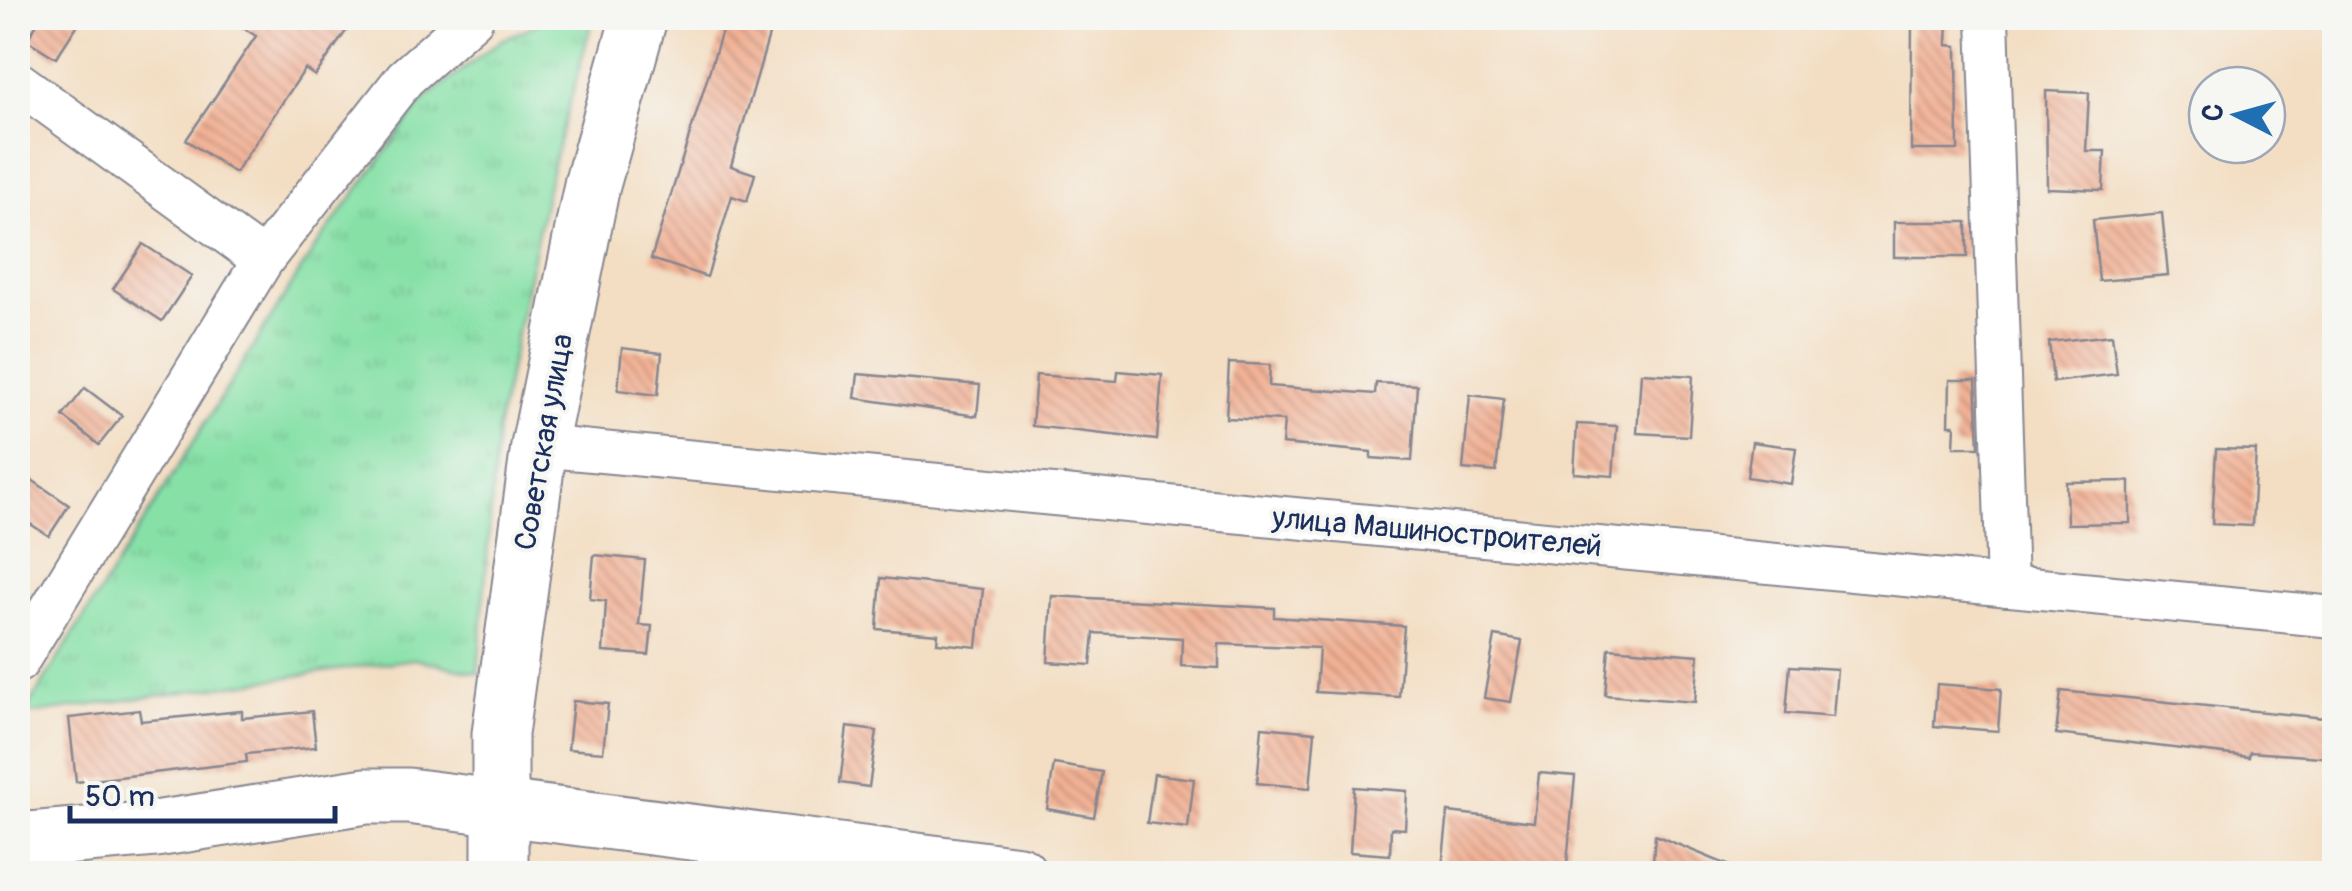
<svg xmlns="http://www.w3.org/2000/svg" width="2352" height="891" viewBox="0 0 2352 891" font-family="Pangolin,sans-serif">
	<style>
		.grass { fill: url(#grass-tufts); stroke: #518882; stroke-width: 2.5 }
		.building { fill: url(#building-back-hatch) }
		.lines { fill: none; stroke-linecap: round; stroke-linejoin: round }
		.street-casing { stroke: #878690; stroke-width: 44 }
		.secondary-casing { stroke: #878690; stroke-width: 59 }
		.street { stroke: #fff; stroke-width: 40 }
		.secondary { stroke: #fff; stroke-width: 55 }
		.labels { text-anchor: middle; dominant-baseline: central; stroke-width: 8; stroke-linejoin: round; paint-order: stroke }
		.street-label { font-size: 30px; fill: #1b2f5e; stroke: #f6f6f2 }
	</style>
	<defs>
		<pattern id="grass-tufts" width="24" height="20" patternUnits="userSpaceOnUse" patternTransform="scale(2.5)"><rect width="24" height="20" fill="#87e1a7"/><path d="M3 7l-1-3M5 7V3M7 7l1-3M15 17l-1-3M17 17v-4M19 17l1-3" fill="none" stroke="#74c192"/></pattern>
		<pattern id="building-back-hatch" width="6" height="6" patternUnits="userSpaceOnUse" patternTransform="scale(2.5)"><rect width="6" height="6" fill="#f2b194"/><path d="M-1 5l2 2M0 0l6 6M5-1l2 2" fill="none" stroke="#c3907c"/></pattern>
	</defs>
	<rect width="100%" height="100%" fill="#f6f6f2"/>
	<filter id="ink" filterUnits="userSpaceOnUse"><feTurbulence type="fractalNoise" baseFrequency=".01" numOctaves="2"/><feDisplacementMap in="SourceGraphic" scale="20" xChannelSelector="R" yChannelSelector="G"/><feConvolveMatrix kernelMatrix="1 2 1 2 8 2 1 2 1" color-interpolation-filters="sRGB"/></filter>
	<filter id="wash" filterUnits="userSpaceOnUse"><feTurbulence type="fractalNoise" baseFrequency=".0048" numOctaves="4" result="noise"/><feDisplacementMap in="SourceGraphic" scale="40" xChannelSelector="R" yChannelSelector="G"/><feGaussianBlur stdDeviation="2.25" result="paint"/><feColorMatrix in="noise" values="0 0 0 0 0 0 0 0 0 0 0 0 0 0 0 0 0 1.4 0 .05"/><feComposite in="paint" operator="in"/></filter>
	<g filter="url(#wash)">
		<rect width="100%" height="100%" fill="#f3dec3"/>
		<polygon class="grass" points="550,18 593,18 549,179 497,430 478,673 414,659 23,715 314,249 424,100 501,40"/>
		<g id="blocks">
			<g class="building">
				<polygon points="40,18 82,18 56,58 27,40"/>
				<polygon points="228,18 355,18 315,76 305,69 235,173 186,140 256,36"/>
				<polygon points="726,18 774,18 731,166 755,174 747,201 732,196 707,277 651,259"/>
				<polygon points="1912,18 1948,18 1947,45 1957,46 1958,150 1911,150"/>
				<polygon points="2046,91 2089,93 2086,151 2105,151 2103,190 2047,188"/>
				<polygon points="2162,213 2168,275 2099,281 2093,220"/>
				<rect x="1894" y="222" width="73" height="35"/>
				<polygon points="143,244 192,276 162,321 113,289"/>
				<polygon points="2112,335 2117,374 2053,382 2049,342"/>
				<polygon points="622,348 662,353 658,395 618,390"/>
				<polygon points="1229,363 1270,365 1269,386 1375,394 1376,383 1417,385 1412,461 1371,458 1371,452 1282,444 1284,421 1226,418"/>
				<polygon points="1118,371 1162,375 1157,440 1032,426 1036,375 1117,381"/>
				<polygon points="1641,373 1693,376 1689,436 1637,433"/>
				<polygon points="858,374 980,385 977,416 855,398"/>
				<polygon points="1950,380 1976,380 1979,447 1954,447 1955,425 1949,425"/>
				<polygon points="85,388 122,416 99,445 63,416"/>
				<polygon points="1470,395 1504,399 1496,472 1463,469"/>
				<polygon points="1577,424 1617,426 1613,476 1574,473"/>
				<polygon points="1752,442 1796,448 1791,484 1747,477"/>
				<polygon points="2216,449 2256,450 2252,526 2212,524"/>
				<polygon points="29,478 69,505 49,536 18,516 18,495"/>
				<polygon points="2130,481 2130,523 2067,524 2066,482"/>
				<polygon points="594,555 645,560 639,625 652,626 649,655 603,652 606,601 590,599"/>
				<polygon points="881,578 983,589 977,647 937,643 938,634 877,629"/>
				<polygon points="1052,596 1274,608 1274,617 1404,626 1399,697 1316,692 1319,648 1219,644 1219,668 1181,666 1182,638 1094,633 1091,665 1048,662"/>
				<polygon points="1495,636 1522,641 1511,702 1484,698"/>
				<polygon points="1609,648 1699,655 1695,702 1605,695"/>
				<polygon points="1790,666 1837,669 1833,717 1786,713"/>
				<polygon points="1937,684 2001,689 1998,731 1934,726"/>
				<polygon points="2061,691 2334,719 2334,758 2250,752 2249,757 2056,734"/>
				<polygon points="573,701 608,704 603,752 568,749"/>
				<polygon points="139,710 141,721 242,711 242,718 312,711 316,747 246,754 247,762 76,782 69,718"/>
				<polygon points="847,727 877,731 869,787 840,783"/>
				<polygon points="1262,727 1315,732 1310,788 1257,783"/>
				<polygon points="1054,764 1102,772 1094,817 1047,809"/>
				<polygon points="1539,773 1575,776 1566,874 1442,867 1448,812 1534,822"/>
				<polygon points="1154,774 1194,779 1188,828 1147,823"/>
				<polygon points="1354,787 1407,791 1405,829 1391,828 1390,855 1350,852"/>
				<polygon points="1655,835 1747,873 1746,874 1652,874"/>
			</g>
		</g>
	</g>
	<g filter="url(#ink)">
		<use href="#blocks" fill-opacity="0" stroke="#878690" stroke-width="2.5"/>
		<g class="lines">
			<defs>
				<g id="street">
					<polyline points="1988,18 2007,586"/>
					<polyline points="18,82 263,260"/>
					<polyline points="539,446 2334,617"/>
					<polyline points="18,662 263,260 405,78 473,18"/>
				</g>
				<g id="secondary">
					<polyline points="18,841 155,829 366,796 408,796 1019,874"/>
					<polyline points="500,874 500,734 539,446 592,185 639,18"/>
				</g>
			</defs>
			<use href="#street" class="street-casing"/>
			<use href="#secondary" class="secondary-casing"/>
			<use href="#street" class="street"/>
			<use href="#secondary" class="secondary"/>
		</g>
	</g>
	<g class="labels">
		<g class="street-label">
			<text transform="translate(544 442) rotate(-80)">Советская улица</text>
			<text transform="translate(1437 532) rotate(5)">улица Машиностроителей</text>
		</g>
	</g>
	<rect width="2352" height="891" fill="none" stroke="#f6f6f2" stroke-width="60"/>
	<g transform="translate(2237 115) rotate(276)"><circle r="48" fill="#f6f6f2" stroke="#9ea6b7" stroke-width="2.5"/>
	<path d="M0-8L18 38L0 25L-18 38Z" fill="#1f6fb2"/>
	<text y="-15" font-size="28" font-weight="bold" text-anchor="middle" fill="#1b2f5e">С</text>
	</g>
	<path d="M70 806v15h265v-15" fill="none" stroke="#1b2f5e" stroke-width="5"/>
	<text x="85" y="806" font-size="30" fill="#1b2f5e" stroke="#f6f6f2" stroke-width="8" paint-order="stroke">50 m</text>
</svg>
